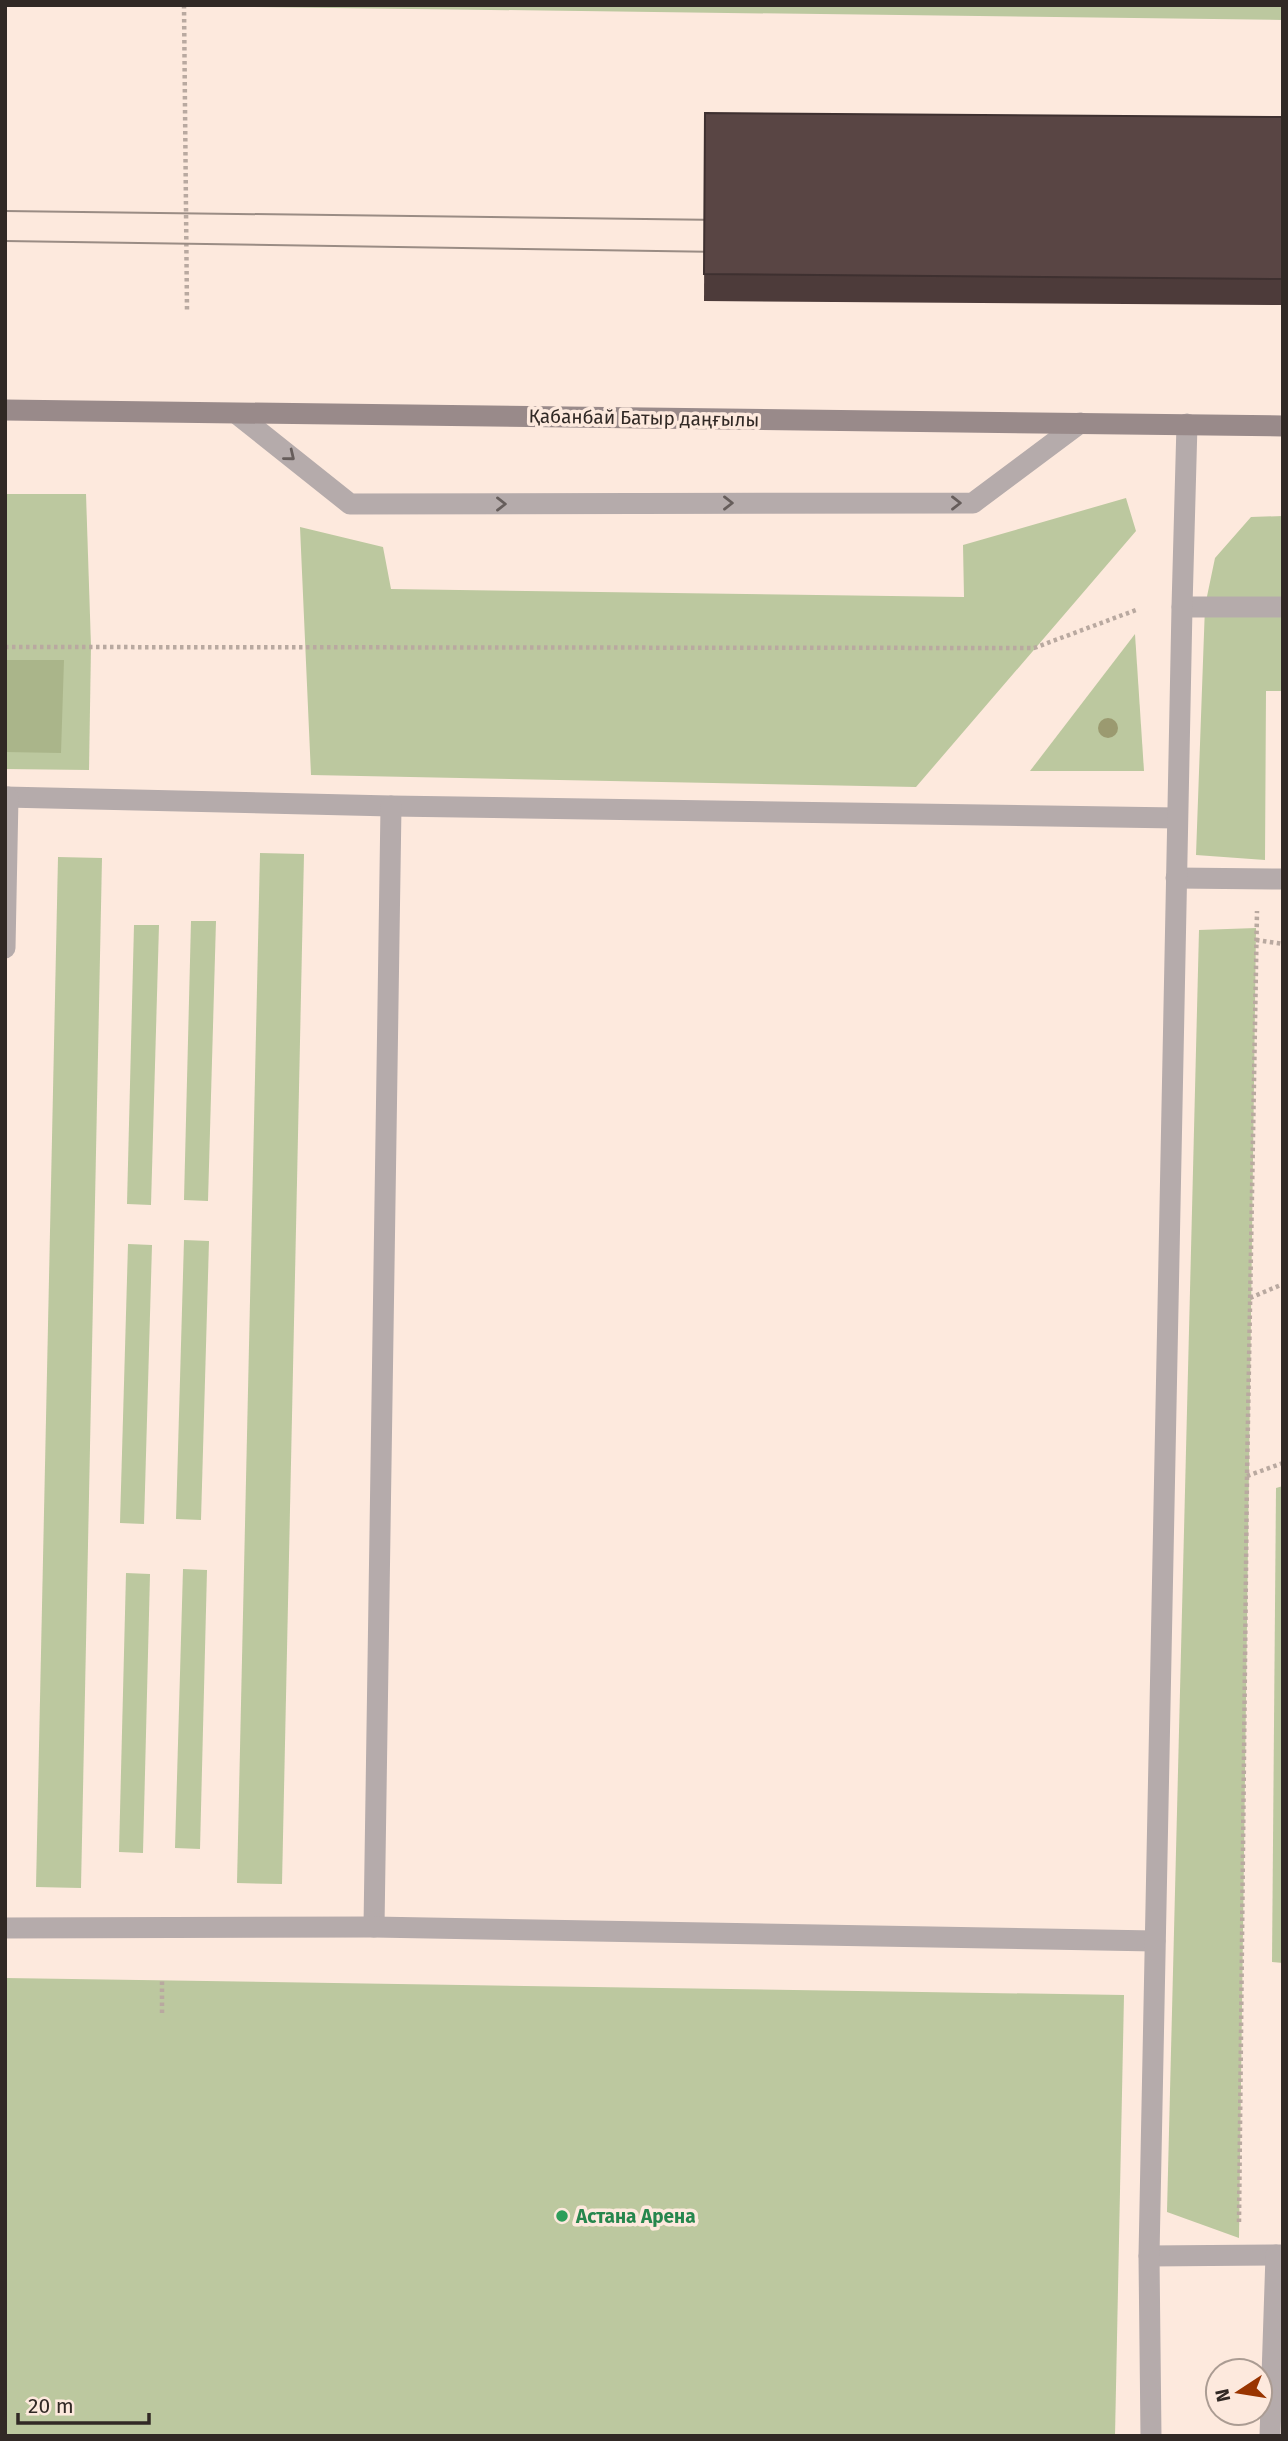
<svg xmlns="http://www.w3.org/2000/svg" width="1288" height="2441" viewBox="0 0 1288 2441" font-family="'Fira Sans',sans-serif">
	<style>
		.green { fill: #bcc89f }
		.forest { fill: #aab58a }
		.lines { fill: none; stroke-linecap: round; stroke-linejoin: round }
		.path { stroke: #b9a9a0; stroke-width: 4.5; stroke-dasharray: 3.5 3.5; stroke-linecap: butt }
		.lane { stroke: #b5abab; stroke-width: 21 }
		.secondary { stroke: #998a8a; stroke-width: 21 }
		.tram { stroke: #9a8c84; stroke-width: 2 }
		.tree { fill: #9b9a70 }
		.wall { fill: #4d3b3a }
		.building { fill: #594544; stroke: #3e3030; stroke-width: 2 }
		.oneway { stroke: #665d5b }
		.leisure-dot { fill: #2e9e5b; stroke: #fde9dd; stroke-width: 2.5 }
		.labels { text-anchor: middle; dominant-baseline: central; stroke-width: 7; stroke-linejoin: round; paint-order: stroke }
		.street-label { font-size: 19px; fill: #312925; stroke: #fde9dd }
		.leisure-label { font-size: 19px; font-weight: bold; fill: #27864d; stroke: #fde9dd; text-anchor: start }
	</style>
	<rect width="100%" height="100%" fill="#fde9dd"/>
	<g class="green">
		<polygon points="106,5 1283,5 1283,20"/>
		<polygon points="5,494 86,494 91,646 89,770 5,769"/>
		<polygon points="1126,498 1136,531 916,787 311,775 300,527 383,547 391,589 964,597 963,545"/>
		<polygon points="1283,516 1283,691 1266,691 1265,860 1196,855 1205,606 1215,558 1251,517"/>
		<polygon points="1135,634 1144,771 1030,771"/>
		<polygon points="260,853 304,854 282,1884 237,1883"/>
		<polygon points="58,857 102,858 81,1888 36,1887"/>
		<polygon points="191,921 216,921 208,1201 184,1200"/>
		<polygon points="134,925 159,925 151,1205 127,1204"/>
		<polygon points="1256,928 1239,2238 1167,2212 1199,930"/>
		<polygon points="184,1240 209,1241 201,1520 176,1519"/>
		<polygon points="128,1244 152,1245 144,1524 120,1523"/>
		<polygon points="1283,1486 1283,1963 1272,1962 1276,1488"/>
		<polygon points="183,1569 207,1570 200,1849 175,1848"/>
		<polygon points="126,1573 150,1574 143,1853 119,1852"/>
		<polygon points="5,1978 1124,1995 1115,2436 5,2436"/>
	</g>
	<polygon class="forest" points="5,660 64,660 61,753 5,752"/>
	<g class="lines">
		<g class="path">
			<polyline points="184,5 187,310"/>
			<polyline points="5,647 1034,648 1136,610"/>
			<polyline points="1256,940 1283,944"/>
			<polyline points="1250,1298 1283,1284"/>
			<polyline points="1247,1476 1283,1463"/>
			<polyline points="162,2013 162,1980"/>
			<polyline points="1239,2222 1247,1476 1257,911"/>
		</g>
		<g class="lane">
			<polyline points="237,414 350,504 973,503 1080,423"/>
			<polyline points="1182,607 1283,607"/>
			<polyline points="5,797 391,806 1177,818"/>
			<polyline points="1176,878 1283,879"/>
			<polyline points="5,948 8,797"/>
			<polyline points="374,1927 391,806"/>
			<polyline points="5,1928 374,1927 1155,1941"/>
			<polyline points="1149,2256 1283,2255"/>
			<polyline points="1151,2436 1149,2256 1182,607 1187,424"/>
			<polyline points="1270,2436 1276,2255"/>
		</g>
		<polyline class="secondary" points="5,410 1283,426"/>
		<g class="tram">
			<polyline points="5,211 723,220"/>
			<polyline points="5,241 723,252"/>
		</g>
	</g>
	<circle class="tree" cx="1108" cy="728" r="10"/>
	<polygon class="wall" points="705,113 1283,117 1283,305 704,301"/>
	<polygon class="building" points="705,113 1283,117 1283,279 704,274"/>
	<defs><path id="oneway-chevron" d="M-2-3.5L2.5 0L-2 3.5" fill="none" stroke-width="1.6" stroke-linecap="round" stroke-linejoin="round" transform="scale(1.75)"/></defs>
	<g class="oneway">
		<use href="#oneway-chevron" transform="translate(290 456) rotate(39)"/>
		<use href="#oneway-chevron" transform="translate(728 503)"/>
		<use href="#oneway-chevron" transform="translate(956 503)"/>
		<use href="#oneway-chevron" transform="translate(501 504)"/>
	</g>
	<circle class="leisure-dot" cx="562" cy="2216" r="7"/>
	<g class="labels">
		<g class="street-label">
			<text transform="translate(644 418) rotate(1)">Қабанбай Батыр даңғылы</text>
		</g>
		<g class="leisure-label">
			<text x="576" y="2216">Астана Арена</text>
		</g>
	</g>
	<rect width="1288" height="2441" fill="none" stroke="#312925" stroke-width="14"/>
	<g transform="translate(1239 2392) rotate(258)"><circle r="33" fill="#fde9dd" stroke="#ab9c93" stroke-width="2"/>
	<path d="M0-5L12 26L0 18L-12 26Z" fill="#993501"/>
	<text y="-10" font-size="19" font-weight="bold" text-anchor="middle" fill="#312925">N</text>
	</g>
	<path d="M18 2413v10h131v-10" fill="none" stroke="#312925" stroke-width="3.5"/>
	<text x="28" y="2413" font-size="21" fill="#312925" stroke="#fde9dd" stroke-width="5" paint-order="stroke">20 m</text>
</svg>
